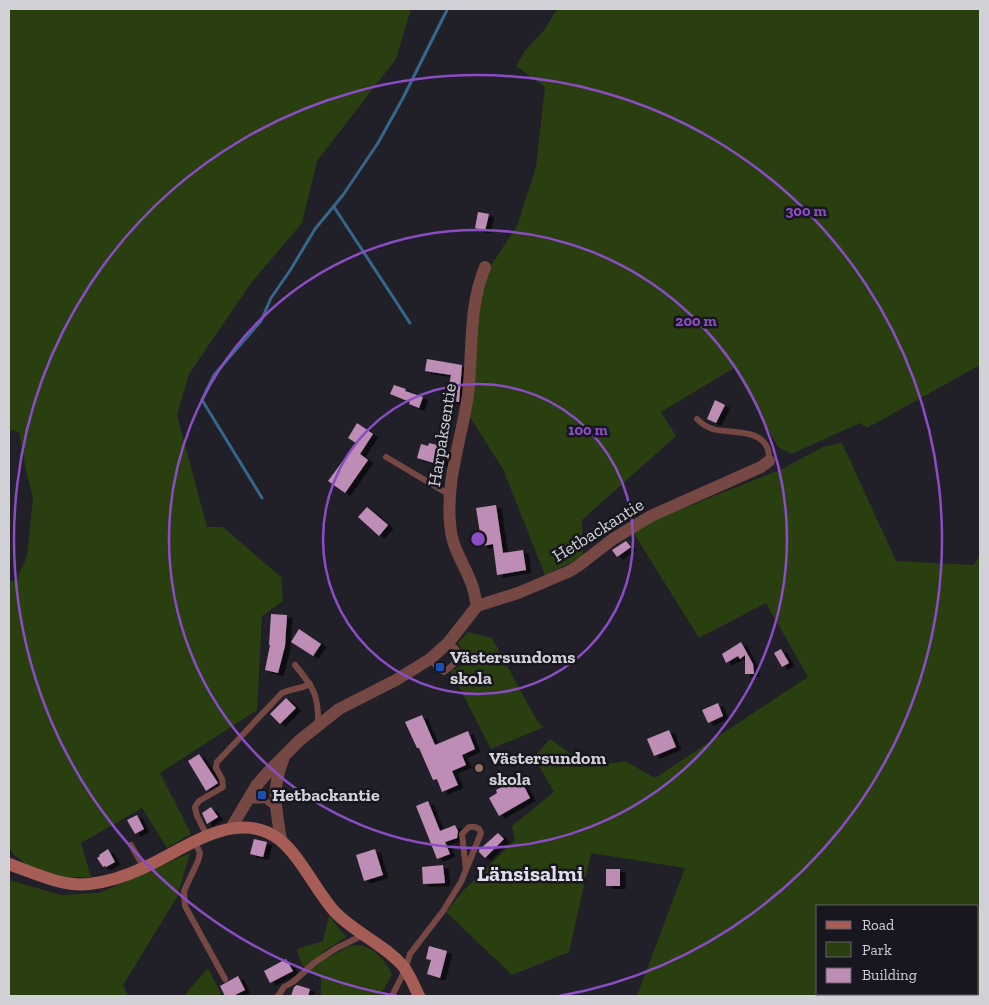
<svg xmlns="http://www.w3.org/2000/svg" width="989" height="1005" viewBox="0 0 989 1005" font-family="'Zilla Slab',serif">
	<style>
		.green { fill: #2a3f10; fill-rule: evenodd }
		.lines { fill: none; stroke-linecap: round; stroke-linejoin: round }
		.stream { stroke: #36668c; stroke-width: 3 }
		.building { fill: #bd8db6; filter: url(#shadow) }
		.lane { stroke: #764844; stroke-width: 6 }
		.street { stroke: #764844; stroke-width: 12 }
		.secondary { stroke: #a55d56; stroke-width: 12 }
		.ring { fill: none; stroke: #8c4dc4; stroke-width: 2.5 }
		.transit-dot { fill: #1a4fb4; stroke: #18161f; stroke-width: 2 }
		.education-dot { fill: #8d6e63; stroke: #18161f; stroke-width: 2 }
		.labels { text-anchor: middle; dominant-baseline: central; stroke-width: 5; stroke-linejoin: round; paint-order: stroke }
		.street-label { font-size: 18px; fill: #d2d1d7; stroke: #18161f }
		.poi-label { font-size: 18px; font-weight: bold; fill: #d2d1d7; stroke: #18161f; text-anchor: start }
		.district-label { font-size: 22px; font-weight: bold; fill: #e0deeb; stroke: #18161f }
		.centre { fill: #8c4dc4; stroke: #18161f; stroke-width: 2.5 }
		.ring-label { font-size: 15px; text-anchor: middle; font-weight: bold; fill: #8c4dc4; stroke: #18161f; stroke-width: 5; stroke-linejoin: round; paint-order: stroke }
	</style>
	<defs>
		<filter id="shadow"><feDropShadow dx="5.5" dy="3" stdDeviation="0" flood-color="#0009"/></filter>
	</defs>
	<rect width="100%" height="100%" fill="#212029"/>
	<g class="green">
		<polygon points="9,9 411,9 396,59 317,161 302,223 251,283 189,374 177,415 207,527 223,527 281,577 283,601 262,616 257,710 160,773 191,834 167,848 142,808 81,843 91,877 65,877 27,865 13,854 9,847 9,582 17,579 27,556 33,498 26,471 19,432 9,430"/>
		<polygon points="557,9 980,9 980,365 867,428 860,423 791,454 778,447 734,368 661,412 676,436 582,520 583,557 545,575 503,469 468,414 479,295 488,270 517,226 536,167 545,87 516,66 525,51 545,29"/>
		<path d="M842 443 896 561 973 565 980 555V996H637L685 868 591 853 569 952 512 975 446 912 464 890 515 840 512 826 554 792 534 757 550 739 588 767 625 761 655 778 808 677 766 603 699 638 633 532 654 520 782 469 823 447ZM818 906H978V994H818Z"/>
		<polygon points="468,632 492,638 537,721 544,727 491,749 451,671 468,662 458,643"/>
		<polygon points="190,853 177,897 123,985 128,996 9,996 9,880 61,895 100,893"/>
		<path d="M329 916 346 937 323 952 327 958C335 955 348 945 356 945 373 945 385 961 392 974L380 996H321V978L302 965 297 949 323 941Z"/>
		<polygon points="208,968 222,996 184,996"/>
	</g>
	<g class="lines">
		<g class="stream">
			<polyline points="334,207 410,323"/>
			<polyline points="262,498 202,400 214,375 261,321 271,298 291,269 315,229 343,195 378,143 403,98 447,10"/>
		</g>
	</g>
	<g class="building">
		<polygon points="478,212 489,214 485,231 475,228"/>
		<polygon points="427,359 462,365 459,402 446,400 451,375 425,371"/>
		<polygon points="394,385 406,389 405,391 423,397 419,408 409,404 410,402 390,394"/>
		<polygon points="715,400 725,405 716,423 707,419"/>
		<polygon points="357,423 373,434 360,454 368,460 345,493 328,481 356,443 348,438"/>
		<polygon points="429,443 441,446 440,450 448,452 444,466 417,458 421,444 428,446"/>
		<polygon points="496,505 503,553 523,550 526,570 497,575 493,544 482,546 476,508"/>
		<polygon points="367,507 388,525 379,536 358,517"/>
		<polygon points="626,541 631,547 617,557 612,550"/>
		<polygon points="271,614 287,615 285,646 278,673 265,670 270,645 269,645"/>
		<polygon points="299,629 321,644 313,656 291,642"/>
		<polygon points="741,642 753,664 754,674 745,674 745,655 740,659 738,656 726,663 722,654"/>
		<polygon points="781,649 789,663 782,667 774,653"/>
		<polygon points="286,698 296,708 280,724 270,714"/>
		<polygon points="718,703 723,716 708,723 702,710"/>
		<polygon points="422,715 435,745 468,731 475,749 462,755 466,765 452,771 458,785 442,792 437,779 433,780 419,748 417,748 405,722"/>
		<polygon points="669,730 676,747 654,756 647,739"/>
		<polygon points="199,754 218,783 206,791 188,761"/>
		<polygon points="521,780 530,798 499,816 489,798 497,793 496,790 512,781 514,784"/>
		<polygon points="428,801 440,831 455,825 458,831 457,838 445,842 450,854 437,859 416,806"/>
		<polygon points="211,807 218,817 207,824 202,813"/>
		<polygon points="137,815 144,829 135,834 127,820"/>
		<polygon points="498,833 504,839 485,858 479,852 479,850"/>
		<polygon points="254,839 267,842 263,857 250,854"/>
		<polygon points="108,849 115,862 106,867 105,866 103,867 97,858 100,856 99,855"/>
		<polygon points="375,849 383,875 364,881 356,855"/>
		<polygon points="443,865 445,883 423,884 422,867"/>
		<rect x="606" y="869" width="14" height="17"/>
		<polygon points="429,946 447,951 440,978 427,974 431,960 426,959"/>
		<polygon points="286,959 293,971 270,983 264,971"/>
		<polygon points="238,976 245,990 233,996 225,996 220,986"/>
		<polygon points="297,985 310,989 308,996 291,996 294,987"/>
	</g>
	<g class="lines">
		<g class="lane">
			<path d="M697 419C701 423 706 427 713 429 729 434 762 428 768 450 769 453 769 458 769 461"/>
			<polyline points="386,457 450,495"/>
			<path d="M430 659 439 669 444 672C457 663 466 652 448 643"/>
			<path d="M295 665C313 687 319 695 318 724"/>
			<polyline points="248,801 265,800 275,808"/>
			<path d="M207 836 197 816 195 807 199 801 223 787 222 779 216 768 217 762 282 693C292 688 298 690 310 684"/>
			<polyline points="195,842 200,853 198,861 184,891 185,906 225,979"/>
			<polyline points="131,845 144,868"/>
			<polyline points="278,996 284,987 293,982 314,963 335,949 363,935"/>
			<polyline points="392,996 405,970 410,954 443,911 461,882 481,833 479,829 475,827 469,827 462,834 466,870"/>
		</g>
		<g class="street">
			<path d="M477 606C475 597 474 588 470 580 462 560 451 546 450 523 446 479 462 437 468 395 473 351 468 309 485 267"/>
			<polyline points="231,828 256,786 268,772 300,740 339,709 396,680 430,659 448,643 477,606 518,593 570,571 578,566 613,539 651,516 761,467 769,461"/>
			<path d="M281 840C276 809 271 790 283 760"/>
		</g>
		<path class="secondary" d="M9 864C34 873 62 887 89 884 108 882 126 876 143 868 184 850 236 806 280 840 301 857 316 891 335 912 355 933 384 944 403 966 410 975 414 986 419 996"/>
	</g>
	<g class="ring">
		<circle cx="478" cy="539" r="155"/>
		<circle cx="478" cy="539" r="309"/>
		<path d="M397 996A464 464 0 1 1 559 996"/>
	</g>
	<g class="transit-dot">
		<rect x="435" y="662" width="10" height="10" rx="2.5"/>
		<rect x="257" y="790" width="10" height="10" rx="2.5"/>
	</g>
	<circle class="education-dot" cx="479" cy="768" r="5"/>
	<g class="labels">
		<g class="street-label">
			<text transform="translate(442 435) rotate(-81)">Harpaksentie</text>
			<text transform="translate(598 530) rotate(-32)">Hetbackantie</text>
		</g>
		<g class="poi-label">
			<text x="450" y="657">Västersundoms<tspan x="450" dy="21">skola</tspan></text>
			<text x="489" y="758">Västersundom<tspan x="489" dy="21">skola</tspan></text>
			<text x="272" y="795">Hetbackantie</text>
		</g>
		<g class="district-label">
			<text x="530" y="873">Länsisalmi</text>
		</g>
	</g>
	<circle cx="478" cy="539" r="8" class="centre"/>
	<g class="ring-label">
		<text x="806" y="216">300 m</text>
		<text x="696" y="326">200 m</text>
		<text x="588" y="435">100 m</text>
	</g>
	<rect width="989" height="1005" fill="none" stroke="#d2d1d7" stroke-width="20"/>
	<rect x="816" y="905" width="162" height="90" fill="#18161f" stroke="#626169"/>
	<rect x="826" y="921" width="25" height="8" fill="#a55d56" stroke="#626169"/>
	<text x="862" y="930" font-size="15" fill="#d2d1d7">Road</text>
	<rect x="826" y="942" width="25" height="15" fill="#2a3f10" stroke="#626169"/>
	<text x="862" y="955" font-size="15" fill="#d2d1d7">Park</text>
	<rect x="826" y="968" width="25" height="15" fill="#bd8db6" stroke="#626169"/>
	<text x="862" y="980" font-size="15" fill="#d2d1d7">Building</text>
</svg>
